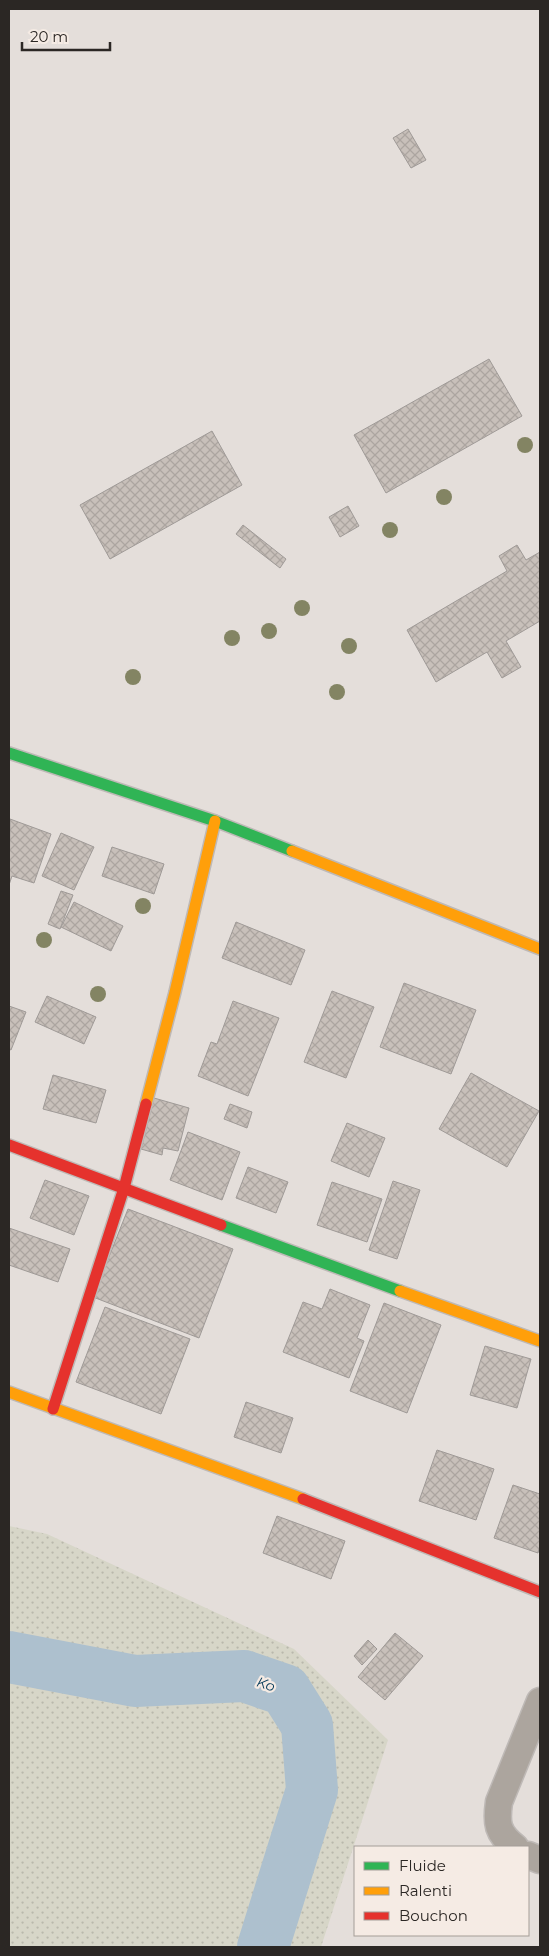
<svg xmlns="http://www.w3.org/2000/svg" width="549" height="1956" viewBox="0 0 549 1956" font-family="Montserrat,sans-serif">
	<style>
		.grass { fill: url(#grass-dots) }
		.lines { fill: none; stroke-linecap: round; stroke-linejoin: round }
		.river { stroke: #adc0ce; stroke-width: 52 }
		.building { fill: url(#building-cross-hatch); stroke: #9f9a97 }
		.street-casing { stroke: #beb9b6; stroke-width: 29 }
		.fast-casing { stroke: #beb9b6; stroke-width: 14 }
		.slow-casing { stroke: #beb9b6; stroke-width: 14 }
		.jam-casing { stroke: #beb9b6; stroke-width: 14 }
		.street { stroke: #aca59e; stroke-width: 26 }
		.fast { stroke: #30b455; stroke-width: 11 }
		.slow { stroke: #ff9f0a; stroke-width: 11 }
		.jam { stroke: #e5322d; stroke-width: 11 }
		.tree { fill: #838463 }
		.labels { text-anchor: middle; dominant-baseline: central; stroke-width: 4.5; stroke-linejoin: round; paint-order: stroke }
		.water-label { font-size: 14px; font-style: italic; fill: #013857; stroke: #f5ebe4 }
	</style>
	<defs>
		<pattern id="grass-dots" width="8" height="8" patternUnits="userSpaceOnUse" patternTransform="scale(1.25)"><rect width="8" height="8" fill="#d7d6c8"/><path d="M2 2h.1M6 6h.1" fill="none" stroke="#b9b8ac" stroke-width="1.8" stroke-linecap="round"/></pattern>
		<pattern id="building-cross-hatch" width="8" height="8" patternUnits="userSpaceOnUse" patternTransform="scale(1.25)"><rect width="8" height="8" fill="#c8c0ba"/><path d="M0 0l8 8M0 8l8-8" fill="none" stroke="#aca5a0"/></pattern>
	</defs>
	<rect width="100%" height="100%" fill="#e4deda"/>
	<polygon class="grass" points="9,1526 47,1534 294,1649 388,1740 321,1947 9,1947"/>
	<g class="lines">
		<polyline class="river" points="9,1657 135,1681 244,1676 285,1690 307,1725 312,1790 263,1947"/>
	</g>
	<g class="building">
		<polygon points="408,129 426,160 411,168 393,138"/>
		<polygon points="489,359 522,416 386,493 354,435"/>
		<polygon points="212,431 242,485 110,559 80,505"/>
		<polygon points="348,506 359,526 340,537 329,517"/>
		<polygon points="243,525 286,559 280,568 236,534"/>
		<polygon points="517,545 526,560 540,552 540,621 506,641 521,667 502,678 487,652 436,682 407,630 507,571 499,556"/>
		<polygon points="10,819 51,834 34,883 12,876 9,885"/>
		<polygon points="61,833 94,847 74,890 42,876"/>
		<polygon points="112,847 164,864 154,894 102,876"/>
		<polygon points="61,891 73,895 60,929 48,924"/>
		<polygon points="74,902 123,926 111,951 61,927"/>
		<polygon points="236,922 305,950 291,985 222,958"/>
		<polygon points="404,983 476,1010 451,1074 380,1047"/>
		<polygon points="332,991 374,1007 346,1078 304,1062"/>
		<polygon points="47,996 96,1017 84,1044 35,1022"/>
		<polygon points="233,1001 279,1018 248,1096 198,1076 211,1042 217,1044"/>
		<polygon points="9,1006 26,1012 11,1050 9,1049"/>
		<polygon points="471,1073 539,1111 507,1167 439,1129"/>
		<polygon points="53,1075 106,1090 96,1123 43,1109"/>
		<polygon points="154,1098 189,1108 178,1151 163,1148 162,1155 141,1149"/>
		<polygon points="230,1104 252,1112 247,1128 224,1119"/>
		<polygon points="347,1123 385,1138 369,1177 331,1161"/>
		<polygon points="188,1132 240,1152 222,1200 170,1180"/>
		<polygon points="248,1167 288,1182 276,1213 236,1198"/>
		<polygon points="45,1180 89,1196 74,1235 30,1218"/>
		<polygon points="393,1181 420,1190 397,1259 369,1250"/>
		<polygon points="332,1182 382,1199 367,1242 317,1225"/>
		<polygon points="128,1209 233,1249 199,1338 93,1297"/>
		<polygon points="9,1228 70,1249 58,1282 9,1265"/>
		<polygon points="330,1289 370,1305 357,1338 364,1341 349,1378 283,1352 303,1302 322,1309"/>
		<polygon points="384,1303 441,1325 407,1413 350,1391"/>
		<polygon points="105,1307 190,1339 161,1414 76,1382"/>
		<polygon points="485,1346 531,1359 517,1408 470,1395"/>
		<polygon points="246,1402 293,1418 281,1453 234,1437"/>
		<polygon points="437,1450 494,1469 476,1520 419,1501"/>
		<polygon points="513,1485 540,1494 540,1545 538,1553 494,1538"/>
		<polygon points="277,1516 345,1541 331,1579 263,1553"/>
		<polygon points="395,1633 423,1656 385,1700 358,1677"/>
		<polygon points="368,1640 377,1649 362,1665 354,1656"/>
	</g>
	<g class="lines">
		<defs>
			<g id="street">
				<path d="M515 1847C497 1833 496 1823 499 1802L540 1701"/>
				<polyline points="528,1855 540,1860"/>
			</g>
			<g id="fast">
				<polyline points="9,753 215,821 292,851"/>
				<polyline points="221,1225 400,1291"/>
			</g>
			<g id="slow">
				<polyline points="292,851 540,949"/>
				<polyline points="146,1104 175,992 215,821"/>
				<polyline points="400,1291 540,1341"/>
				<polyline points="9,1392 303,1499"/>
			</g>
			<g id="jam">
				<polyline points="9,1145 221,1225"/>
				<polyline points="53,1409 124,1188 146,1104"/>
				<polyline points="303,1499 540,1592"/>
			</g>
		</defs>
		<use href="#street" class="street-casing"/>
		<use href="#fast" class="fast-casing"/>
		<use href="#slow" class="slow-casing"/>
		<use href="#jam" class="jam-casing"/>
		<use href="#street" class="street"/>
		<use href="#fast" class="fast"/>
		<use href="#slow" class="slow"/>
		<use href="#jam" class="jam"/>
	</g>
	<g class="tree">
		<circle cx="525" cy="445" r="8"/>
		<circle cx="444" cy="497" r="8"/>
		<circle cx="390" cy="530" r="8"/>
		<circle cx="302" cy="608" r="8"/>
		<circle cx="269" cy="631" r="8"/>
		<circle cx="232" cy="638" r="8"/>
		<circle cx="349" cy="646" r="8"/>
		<circle cx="133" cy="677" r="8"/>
		<circle cx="337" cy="692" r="8"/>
		<circle cx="143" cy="906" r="8"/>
		<circle cx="44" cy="940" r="8"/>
		<circle cx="98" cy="994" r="8"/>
	</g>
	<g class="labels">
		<g class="water-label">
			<text transform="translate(266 1684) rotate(18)">Ko</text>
		</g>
	</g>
	<rect width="549" height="1956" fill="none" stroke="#2b2724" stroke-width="20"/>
	<rect x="354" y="1846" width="175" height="90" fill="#f5ebe4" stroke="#a49d97"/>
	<rect x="364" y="1862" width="25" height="8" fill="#30b455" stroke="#a49d97"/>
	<text x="399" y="1871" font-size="15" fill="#2b2724">Fluide</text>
	<rect x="364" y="1887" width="25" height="8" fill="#ff9f0a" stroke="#a49d97"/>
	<text x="399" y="1896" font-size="15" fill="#2b2724">Ralenti</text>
	<rect x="364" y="1912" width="25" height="8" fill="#e5322d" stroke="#a49d97"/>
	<text x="399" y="1921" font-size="15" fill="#2b2724">Bouchon</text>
	<path d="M22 42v8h88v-8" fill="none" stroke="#2b2724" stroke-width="2.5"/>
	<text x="30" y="42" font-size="15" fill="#2b2724" stroke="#f5ebe4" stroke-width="4" paint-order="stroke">20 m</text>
</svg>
